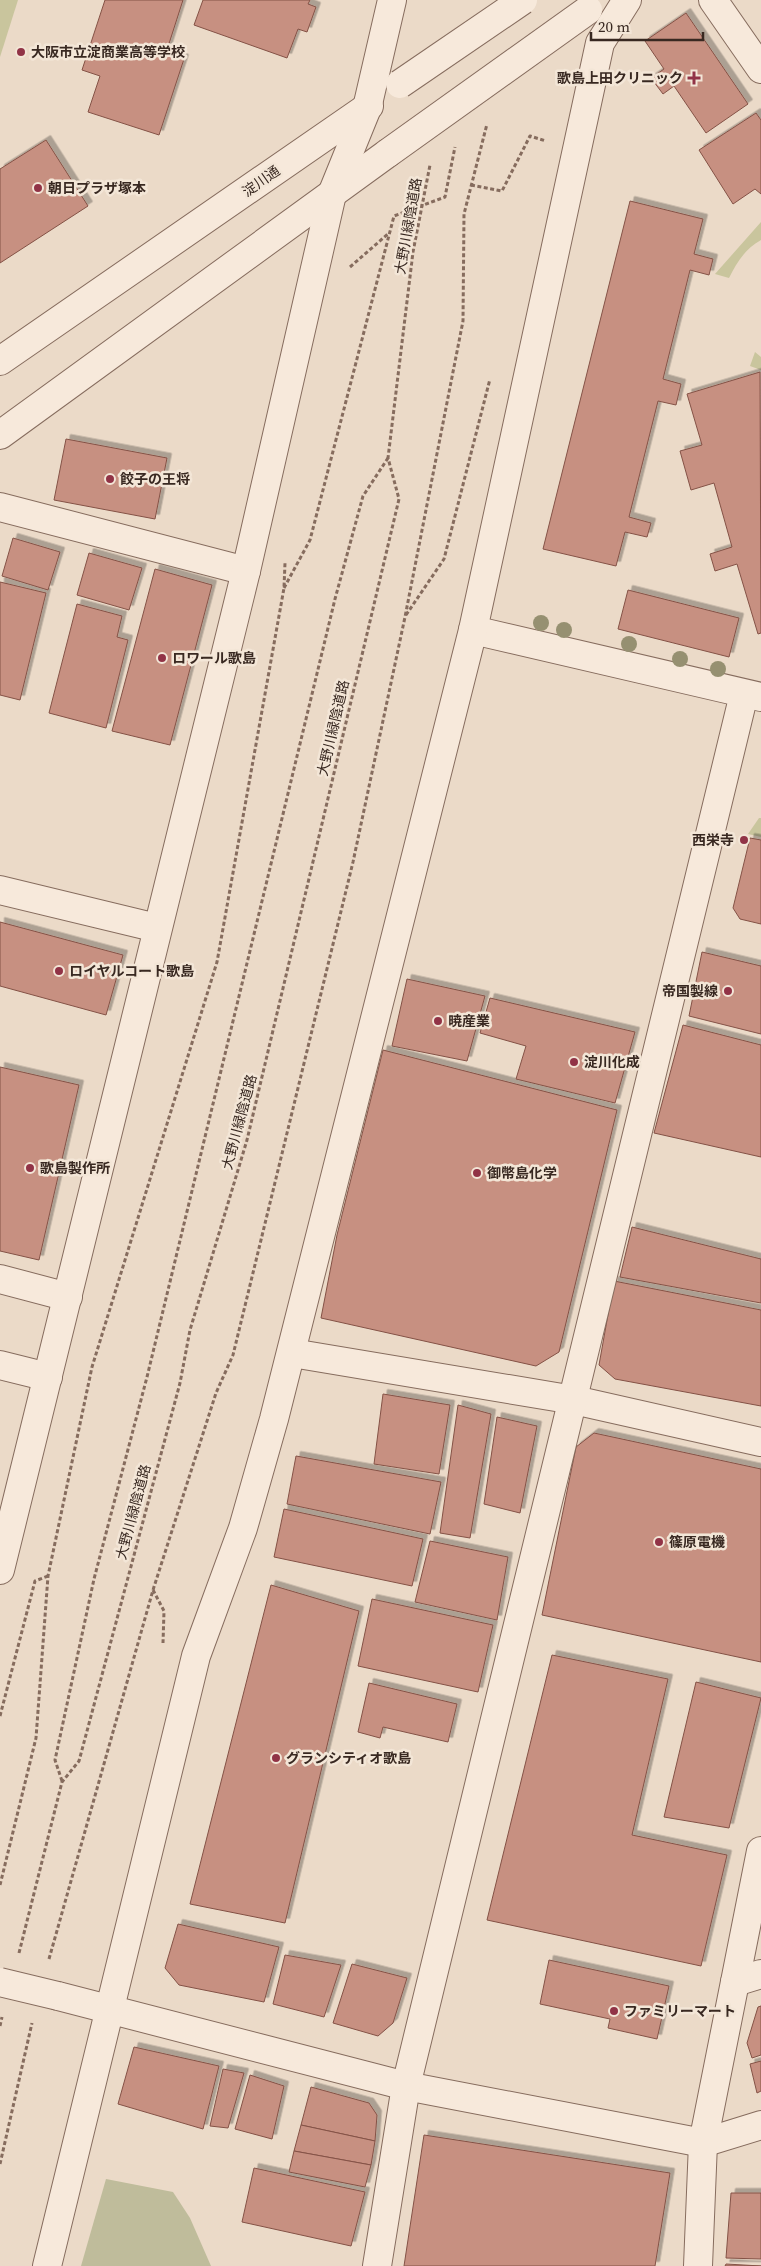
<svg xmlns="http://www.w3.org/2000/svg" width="761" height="2266" viewBox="0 0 761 2266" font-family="'Source Serif 4','Noto Sans JP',serif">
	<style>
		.green { fill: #c9c59d }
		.cemetery { fill: #bfbc9b }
		.building { fill: #c79081; stroke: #845246; filter: url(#shadow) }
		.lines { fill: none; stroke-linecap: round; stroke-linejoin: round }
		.minor-casing { stroke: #866c5e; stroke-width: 30 }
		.path { stroke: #866c5e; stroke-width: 3; stroke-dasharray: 4 2.5; stroke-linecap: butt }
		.minor { stroke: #f7e9db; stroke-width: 28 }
		.minor-bridge-casing { stroke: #866c5e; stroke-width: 30; stroke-linecap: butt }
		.minor-bridge { stroke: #f7e9db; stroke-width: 28 }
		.tree { fill: #969071 }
		.poi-dot { fill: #913346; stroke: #f3e6d7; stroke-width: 2 }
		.labels { text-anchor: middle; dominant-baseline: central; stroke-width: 5; stroke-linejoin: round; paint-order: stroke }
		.poi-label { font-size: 14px; font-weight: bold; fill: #382821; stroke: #f3e6d7; text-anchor: start }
		.street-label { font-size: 14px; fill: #382821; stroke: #f3e6d7 }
	</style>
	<defs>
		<filter id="shadow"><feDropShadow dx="4.5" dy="-4.5" stdDeviation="0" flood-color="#0004"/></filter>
	</defs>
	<rect width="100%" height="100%" fill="#ebdac8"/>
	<g class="green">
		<polygon points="0,0 18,0 0,57"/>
		<path d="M761 222V240C745 249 737 262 729 278L715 274Z"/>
		<polygon points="755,352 761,357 761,370 750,366"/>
		<polygon points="759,818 761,818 761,837 748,834"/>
	</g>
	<polygon class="cemetery" points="106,2179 173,2192 190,2218 211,2266 81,2266"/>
	<g class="building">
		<polygon points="105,0 183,0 166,53 184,59 159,135 88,112 100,76 82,70"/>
		<polygon points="203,0 310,0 308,4 316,7 307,32 298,29 287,58 194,25"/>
		<polygon points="686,13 748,104 706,133 674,86 663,94 651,78 664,69 645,41"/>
		<polygon points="756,113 761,120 761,194 755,189 733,204 699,150"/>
		<polygon points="46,140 88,206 0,263 0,169"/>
		<polygon points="630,201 703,219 694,254 713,259 709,275 690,270 663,379 681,384 676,405 658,401 629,517 651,523 647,537 625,532 616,566 543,549"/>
		<polygon points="760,372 761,633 758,634 737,564 715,571 710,554 732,547 714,483 691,490 680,451 702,445 687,394"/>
		<polygon points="66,439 167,458 155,519 54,500"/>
		<polygon points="13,538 60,552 48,590 2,576"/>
		<polygon points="89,553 142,568 129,610 77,595"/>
		<polygon points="155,569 212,585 170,745 112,731"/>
		<polygon points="0,582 46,593 20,700 0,695"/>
		<polygon points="628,590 739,618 729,657 618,629"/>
		<polygon points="77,604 122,616 117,637 128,640 106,728 49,713"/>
		<polygon points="750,838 761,840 761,924 740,919 733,908"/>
		<polygon points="0,922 123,955 106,1015 0,986"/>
		<polygon points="702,952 761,966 761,1034 689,1016"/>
		<polygon points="407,979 485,996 467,1061 392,1046"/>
		<polygon points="490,998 635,1032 615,1103 516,1079 526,1046 480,1033"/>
		<polygon points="683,1025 761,1045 761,1157 654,1133"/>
		<polygon points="383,1050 617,1110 559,1352 536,1366 321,1318 337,1235"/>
		<polygon points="0,1067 79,1085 39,1260 0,1251"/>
		<polygon points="632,1227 761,1259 761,1303 620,1277"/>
		<polygon points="614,1281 761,1310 761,1406 615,1379 599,1365"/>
		<polygon points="383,1394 450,1405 439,1474 374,1464"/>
		<polygon points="458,1405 491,1414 470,1538 440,1533"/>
		<polygon points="497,1417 537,1426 520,1513 484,1504"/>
		<polygon points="594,1433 761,1469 761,1662 542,1615 576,1447"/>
		<polygon points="296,1456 441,1482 430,1534 287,1504"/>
		<polygon points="284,1509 423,1539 412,1586 274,1557"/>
		<polygon points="430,1541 508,1557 497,1620 415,1602"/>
		<polygon points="271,1585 359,1611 285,1923 190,1904"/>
		<polygon points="372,1599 493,1625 478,1692 358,1666"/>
		<polygon points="552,1655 668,1679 632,1835 727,1855 701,1966 487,1920"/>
		<polygon points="696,1682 761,1698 729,1828 664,1817"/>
		<polygon points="369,1683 457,1704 448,1742 383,1727 380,1738 358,1732"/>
		<polygon points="178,1924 279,1947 264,2002 179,1985 165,1968"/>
		<polygon points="285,1955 341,1965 324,2017 273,2004"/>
		<polygon points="549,1960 669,1986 657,2039 608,2028 610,2019 540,2004"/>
		<polygon points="352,1964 407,1978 393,2023 378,2036 333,2023"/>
		<polygon points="761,2006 761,2055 752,2058 747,2043 758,2007"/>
		<polygon points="134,2047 219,2066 203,2129 118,2104"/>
		<polygon points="761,2061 761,2091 757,2093 750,2064"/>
		<polygon points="223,2069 244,2073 228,2128 210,2126"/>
		<polygon points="250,2075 284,2086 272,2139 235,2129"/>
		<polygon points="311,2087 369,2103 377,2115 375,2141 301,2125"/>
		<polygon points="301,2125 375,2141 371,2165 294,2151"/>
		<polygon points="424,2135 670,2173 655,2266 404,2266"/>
		<polygon points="294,2151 371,2165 365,2187 289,2172"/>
		<polygon points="254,2168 365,2192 351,2246 242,2222"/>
		<polygon points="731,2193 761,2193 761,2259 726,2258"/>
		<polygon points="726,2264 761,2266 725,2266"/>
	</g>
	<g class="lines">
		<defs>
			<g id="minor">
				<polyline points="713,0 761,69"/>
				<polyline points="0,361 369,106"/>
				<polyline points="0,435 388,153"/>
				<polyline points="0,507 246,571"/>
				<polyline points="473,630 761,697"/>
				<polyline points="0,890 157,928"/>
				<polyline points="0,1279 68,1297"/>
				<polyline points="292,1353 574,1400 761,1442"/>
				<polyline points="0,1365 48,1377"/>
				<polyline points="0,1570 246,571 332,194 367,108 392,0"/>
				<polyline points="735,1982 761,1974"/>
				<polyline points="58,1996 406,2086 703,2143 761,2125"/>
				<polyline points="47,2266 196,1656 243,1528 274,1419 473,630 600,43 627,0"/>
				<polyline points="377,2266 406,2086 744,694"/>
				<polyline points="698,2266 703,2143 761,1851"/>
			</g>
		</defs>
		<use href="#minor" class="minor-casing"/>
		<g class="path">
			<polyline points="471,185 502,191 530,136 546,141"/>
			<polyline points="350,267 389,233"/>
			<polyline points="284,588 310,540 394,216 445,197 455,147"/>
			<polyline points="406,615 444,559 490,379"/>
			<polyline points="153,1590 164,1611 163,1643"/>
			<polyline points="0,1716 35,1581 48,1576"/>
			<polyline points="62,1781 55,1760 94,1579 147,1377 335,599 363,496 388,458"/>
			<polyline points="0,1885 36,1738 48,1576 92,1367 217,962 284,588 285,563"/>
			<polyline points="19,1953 62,1782 79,1761 180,1383 190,1330 247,1140 399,499 388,458 413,252 430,165"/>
			<polyline points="49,1959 153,1590 216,1393 233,1355 353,862 405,617 463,321 464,214 487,124"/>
			<polyline points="0,2026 2,2017"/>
			<polyline points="0,2164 32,2023"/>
		</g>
		<use href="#minor" class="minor"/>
		<defs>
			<g id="minor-bridge">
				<polyline points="400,84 523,0"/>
				<polyline points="388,153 588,10"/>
				<polyline points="0,1982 58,1996"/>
			</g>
		</defs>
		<use href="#minor-bridge" class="minor-bridge-casing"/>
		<use href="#minor-bridge" class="minor-bridge"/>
	</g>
	<g class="tree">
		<circle cx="541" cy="623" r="8"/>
		<circle cx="564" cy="630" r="8"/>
		<circle cx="629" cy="644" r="8"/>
		<circle cx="680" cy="659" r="8"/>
		<circle cx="718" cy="669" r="8"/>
	</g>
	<g class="poi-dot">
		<circle cx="21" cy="52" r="5"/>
		<path d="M691.5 70.5h5v5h5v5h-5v5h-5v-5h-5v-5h5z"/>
		<circle cx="38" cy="188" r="5"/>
		<circle cx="110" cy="479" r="5"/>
		<circle cx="162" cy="658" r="5"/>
		<circle cx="744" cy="840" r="5"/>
		<circle cx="59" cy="971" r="5"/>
		<circle cx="728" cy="991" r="5"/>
		<circle cx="438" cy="1021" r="5"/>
		<circle cx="574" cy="1062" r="5"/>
		<circle cx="30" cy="1168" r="5"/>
		<circle cx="477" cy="1173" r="5"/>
		<circle cx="659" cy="1542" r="5"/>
		<circle cx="276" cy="1758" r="5"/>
		<circle cx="614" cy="2011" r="5"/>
	</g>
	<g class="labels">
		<g class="poi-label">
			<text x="31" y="52">大阪市立淀商業高等学校</text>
			<text x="683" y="78" text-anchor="end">歌島上田クリニック</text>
			<text x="48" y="188">朝日プラザ塚本</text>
			<text x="120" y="479">餃子の王将</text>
			<text x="172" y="658">ロワール歌島</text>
			<text x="734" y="840" text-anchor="end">西栄寺</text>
			<text x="69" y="971">ロイヤルコート歌島</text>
			<text x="718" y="991" text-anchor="end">帝国製線</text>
			<text x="448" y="1021">暁産業</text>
			<text x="584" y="1062">淀川化成</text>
			<text x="40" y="1168">歌島製作所</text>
			<text x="487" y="1173">御幣島化学</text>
			<text x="669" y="1542">篠原電機</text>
			<text x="286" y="1758">グランシティオ歌島</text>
			<text x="624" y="2011">ファミリーマート</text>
		</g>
		<g class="street-label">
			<text transform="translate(261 181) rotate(-35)">淀川通</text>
			<text transform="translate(408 226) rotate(-80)">大野川緑陰道路</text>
			<text transform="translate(333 728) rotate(-77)">大野川緑陰道路</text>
			<text transform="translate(239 1122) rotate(-75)">大野川緑陰道路</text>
			<text transform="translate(133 1512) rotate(-75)">大野川緑陰道路</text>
		</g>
	</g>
	<path d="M591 32v8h112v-8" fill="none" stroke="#382821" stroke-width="2.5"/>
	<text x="598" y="32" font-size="15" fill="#382821" stroke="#f3e6d7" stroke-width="4" paint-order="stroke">20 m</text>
</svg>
